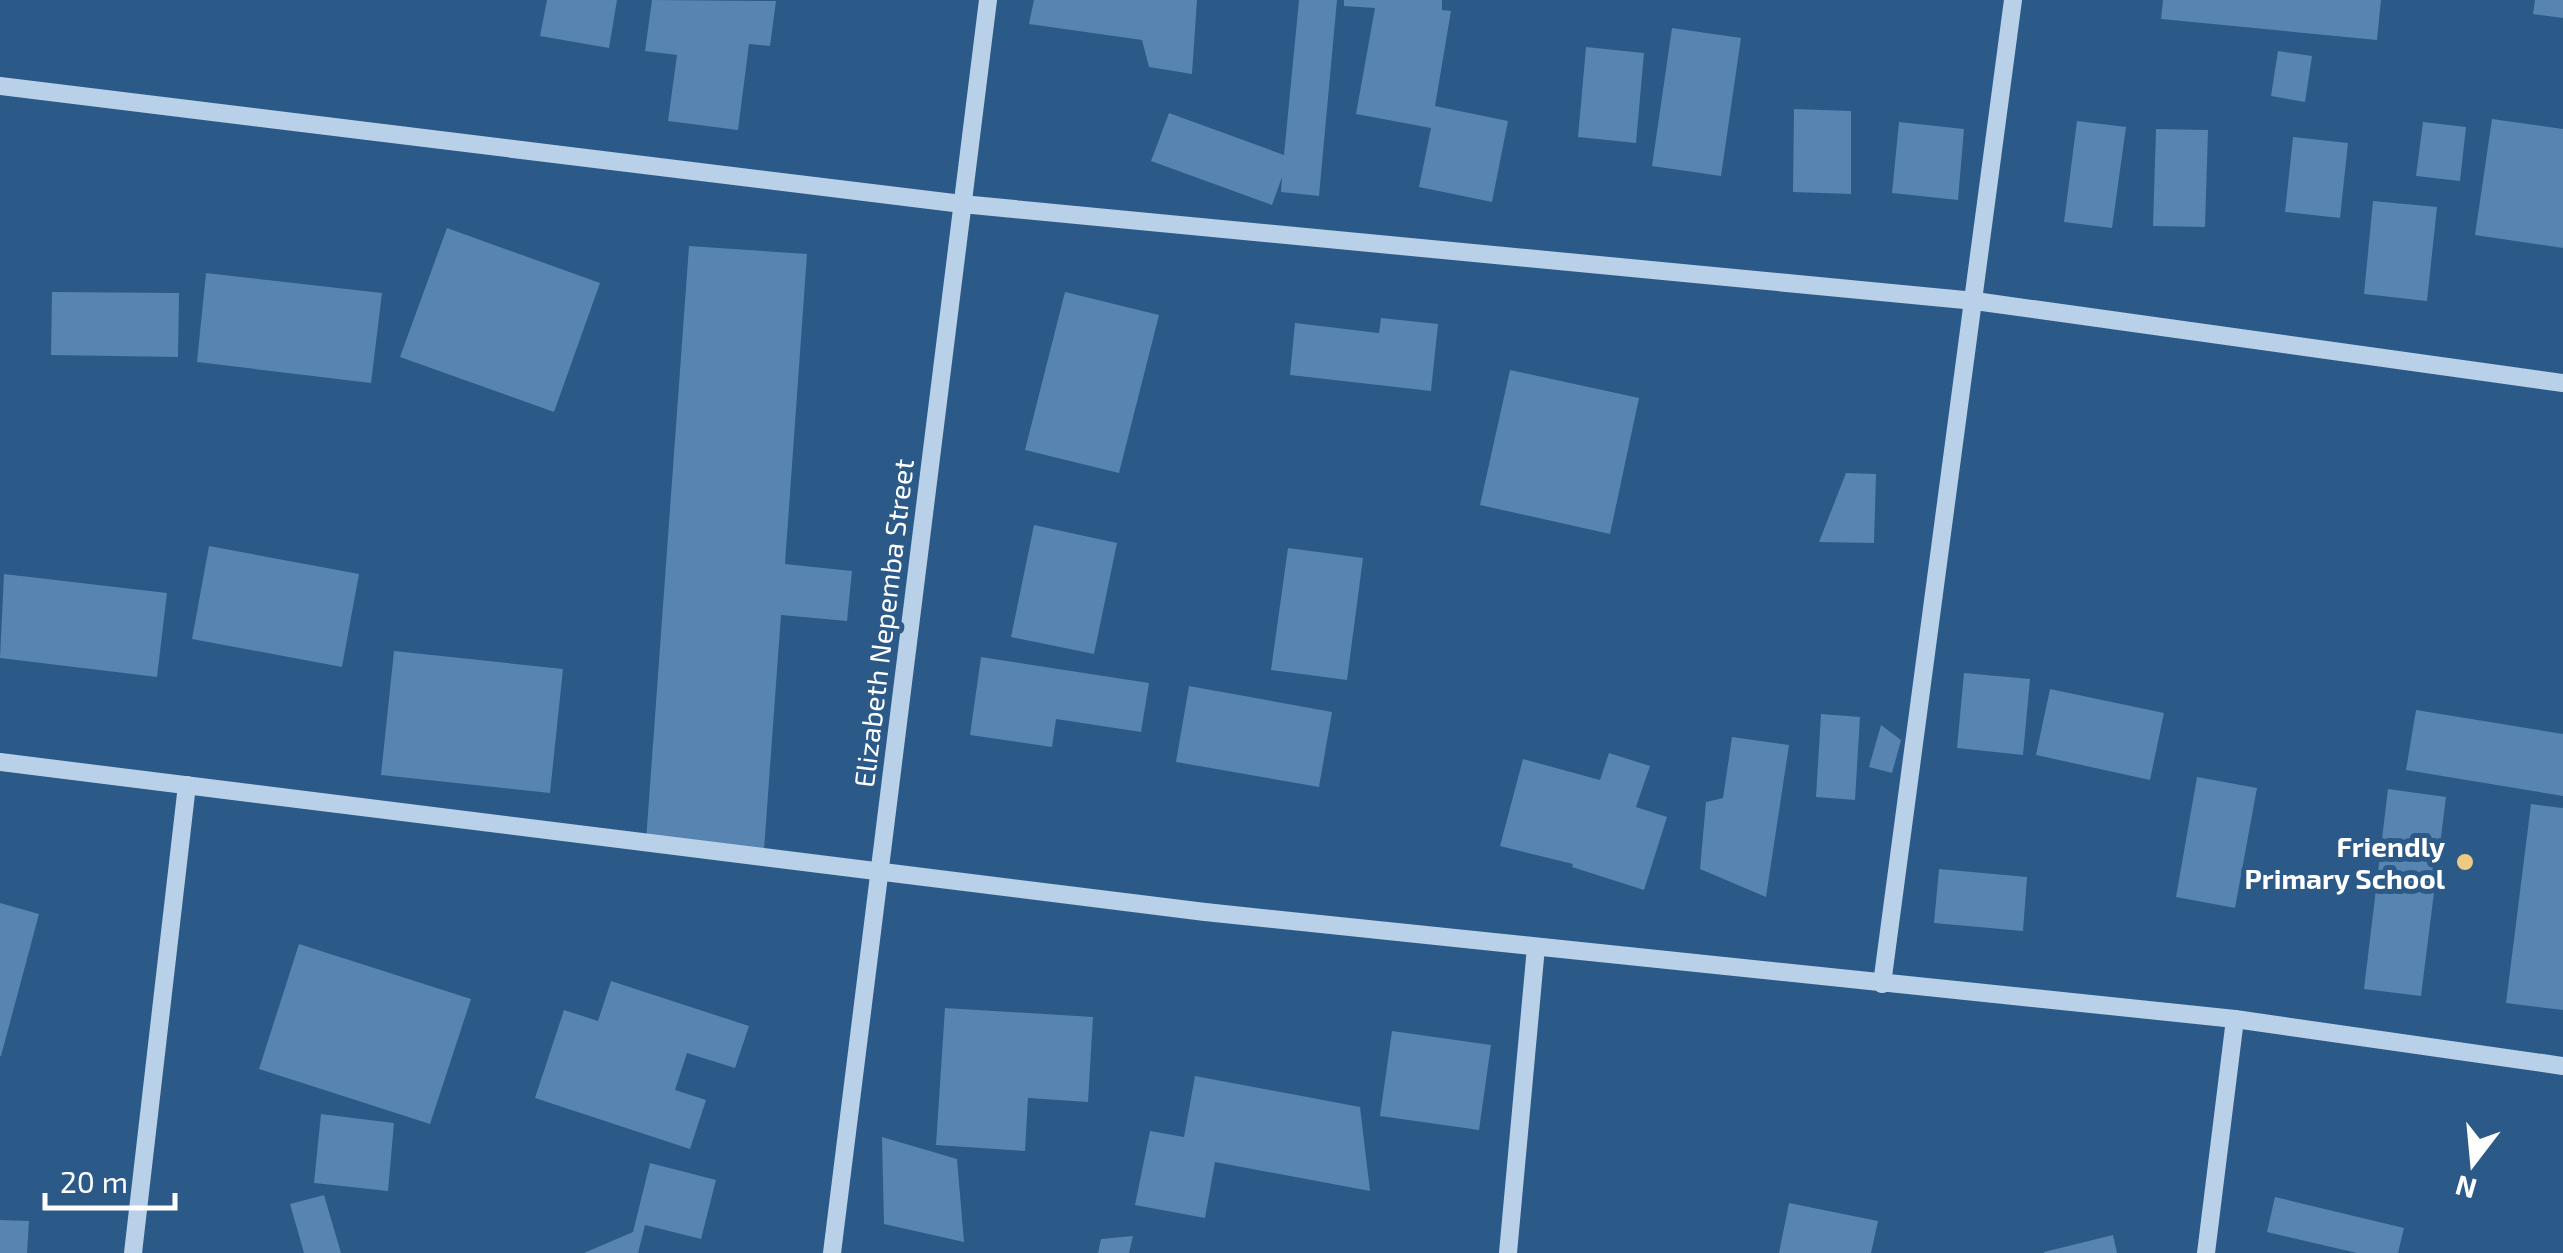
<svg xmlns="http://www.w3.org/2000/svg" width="2563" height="1253" viewBox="0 0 2563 1253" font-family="'Exo 2',sans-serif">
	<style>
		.building { fill: #5784b1 }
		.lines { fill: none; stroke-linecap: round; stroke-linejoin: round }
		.minor { stroke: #b8d0e8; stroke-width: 18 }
		.poi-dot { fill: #eec981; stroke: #2b5988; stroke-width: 4 }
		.labels { text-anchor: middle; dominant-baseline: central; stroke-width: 10; stroke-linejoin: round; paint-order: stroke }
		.street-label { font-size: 28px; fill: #fff; stroke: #2b5988 }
		.poi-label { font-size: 28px; font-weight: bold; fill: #fff; stroke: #2b5988; text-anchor: end }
	</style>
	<rect width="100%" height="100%" fill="#2b5988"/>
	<g class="building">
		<polygon points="547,0 617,0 609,48 540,36"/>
		<polygon points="652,0 776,1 770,46 749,44 738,130 668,121 677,55 645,51"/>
		<polygon points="1034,0 1197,0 1192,74 1149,67 1142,40 1029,24"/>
		<polygon points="1299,0 1337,0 1319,196 1281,192 1282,177 1272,205 1151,161 1169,113 1284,155"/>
		<polygon points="1344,0 1442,0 1442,10 1451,11 1435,106 1508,121 1492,202 1419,187 1431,128 1356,114 1375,8 1344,6"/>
		<polygon points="2163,0 2381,0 2377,40 2161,19"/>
		<polygon points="2535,0 2563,0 2563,18 2533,14"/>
		<polygon points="1672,28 1741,38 1721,176 1652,166"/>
		<polygon points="1586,47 1644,53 1636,143 1578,137"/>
		<polygon points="2278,51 2312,56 2305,102 2271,96"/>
		<polygon points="1794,109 1851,111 1851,194 1793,192"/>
		<polygon points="2492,119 2563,129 2563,248 2475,235"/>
		<polygon points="2077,121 2126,127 2112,228 2064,222"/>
		<polygon points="1899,122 1964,129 1958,200 1892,193"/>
		<polygon points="2423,122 2466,127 2460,181 2416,176"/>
		<polygon points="2156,129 2208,130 2205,227 2153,226"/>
		<polygon points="2293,137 2348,143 2340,218 2285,212"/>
		<polygon points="2373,201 2437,207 2427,301 2364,294"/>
		<polygon points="447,228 600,283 554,412 400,357"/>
		<polygon points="689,246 807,254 785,564 852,571 847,621 781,615 764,850 646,841"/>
		<polygon points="206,273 382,293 371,383 197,362"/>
		<polygon points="52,292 179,293 178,357 51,355"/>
		<polygon points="1065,292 1159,315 1119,473 1025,450"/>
		<polygon points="1381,318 1438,324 1431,391 1290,375 1295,323 1379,333"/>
		<polygon points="1510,370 1639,398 1610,534 1480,505"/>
		<polygon points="1846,473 1876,474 1874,543 1819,542"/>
		<polygon points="1034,525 1117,543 1094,654 1011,637"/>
		<polygon points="209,546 359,574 342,667 192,639"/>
		<polygon points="1288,548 1363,558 1347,680 1271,670"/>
		<polygon points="4,574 167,593 157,677 0,658"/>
		<polygon points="394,651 563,669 550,793 381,775"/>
		<polygon points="981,657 1149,683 1141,732 1056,719 1052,747 970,735"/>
		<polygon points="1964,673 2030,679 2023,755 1957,748"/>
		<polygon points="1189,686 1332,712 1319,787 1176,762"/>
		<polygon points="2050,689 2164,713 2150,780 2036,755"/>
		<polygon points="2416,710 2563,734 2563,796 2406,770"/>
		<polygon points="1821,714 1860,717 1855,800 1816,797"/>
		<polygon points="1881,725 1901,740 1892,773 1869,767"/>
		<polygon points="1732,737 1789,745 1766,897 1700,869 1706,802 1723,798"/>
		<polygon points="1609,753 1650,766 1636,807 1667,817 1644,890 1572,867 1573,864 1500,846 1523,759 1600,780"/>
		<polygon points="2197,777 2257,788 2235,908 2176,897"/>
		<polygon points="2388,789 2446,797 2421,996 2364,989"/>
		<polygon points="2531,804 2563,808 2563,1010 2506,1003"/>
		<polygon points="1939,869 2027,877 2023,931 1934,923"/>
		<polygon points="0,903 39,914 1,1056 0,1056"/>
		<polygon points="299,944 471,999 430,1124 259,1069"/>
		<polygon points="611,981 749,1026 735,1068 687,1053 675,1090 706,1100 690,1149 535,1098 564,1010 598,1021"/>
		<polygon points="945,1008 1093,1017 1088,1102 1028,1098 1025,1151 936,1145"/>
		<polygon points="1392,1031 1491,1045 1479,1130 1380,1116"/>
		<polygon points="1195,1076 1360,1107 1370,1191 1215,1162 1205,1218 1135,1205 1150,1131 1184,1137"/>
		<polygon points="321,1114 394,1123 388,1191 314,1183"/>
		<polygon points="882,1137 957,1159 964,1242 884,1224"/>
		<polygon points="650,1163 716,1180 701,1239 645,1225 638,1253 584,1253 633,1232"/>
		<polygon points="324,1195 341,1253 304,1253 290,1204"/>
		<polygon points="2275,1197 2404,1228 2398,1253 2357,1253 2267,1232"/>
		<polygon points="1789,1203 1878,1221 1871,1253 1779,1253"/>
		<polygon points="0,1220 29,1221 27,1253 0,1253"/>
		<polygon points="2113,1235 2117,1253 2044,1253 2044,1252"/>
		<polygon points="1133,1236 1129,1253 1098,1253 1101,1239"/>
	</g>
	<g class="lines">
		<g class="minor">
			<polyline points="0,86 962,204 1975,301 2563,383"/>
			<polyline points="0,762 1205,912 2235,1019 2563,1066"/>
			<polyline points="1882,984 2013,0"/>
			<polyline points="133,1253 187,785"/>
			<polyline points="832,1253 988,0"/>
			<polyline points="1508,1253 1536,947"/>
			<polyline points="2206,1253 2235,1019"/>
		</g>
	</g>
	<circle class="poi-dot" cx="2465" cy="862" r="10"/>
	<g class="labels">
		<g class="street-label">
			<text transform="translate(883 623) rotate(-83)">Elizabeth Nepemba Street</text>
		</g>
		<g class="poi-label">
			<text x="2445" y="846">Friendly<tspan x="2445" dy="32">Primary School</tspan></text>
		</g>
	</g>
	<g transform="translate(2473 1163) rotate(196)" stroke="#2b5988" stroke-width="8" paint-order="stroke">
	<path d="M0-8L18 38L0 25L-18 38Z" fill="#ffffff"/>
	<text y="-15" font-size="28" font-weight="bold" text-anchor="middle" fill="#ffffff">N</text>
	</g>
	<path d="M45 1193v15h130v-15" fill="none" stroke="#ffffff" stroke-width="5"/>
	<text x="60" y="1193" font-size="30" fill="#ffffff" stroke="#2b5988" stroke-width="8" paint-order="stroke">20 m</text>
</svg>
